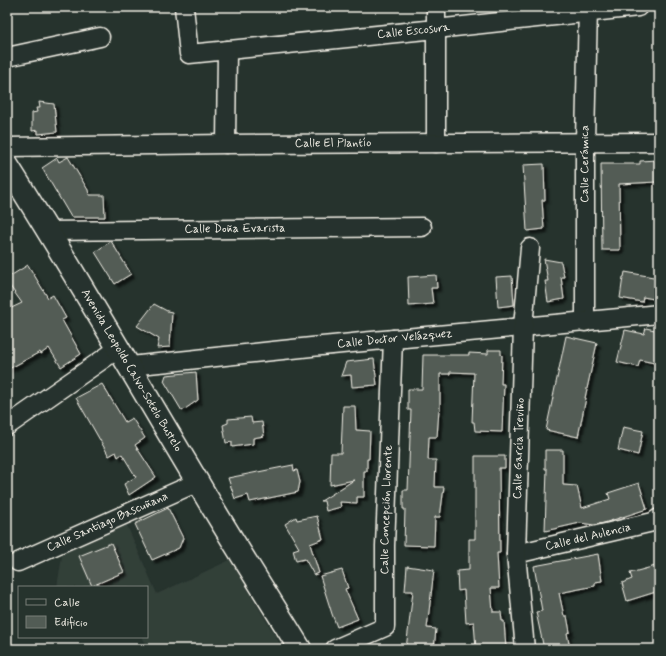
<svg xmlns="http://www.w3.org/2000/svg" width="666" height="656" viewBox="0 0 666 656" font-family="Mynerve,sans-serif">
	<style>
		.built { fill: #333f39 }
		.building { fill: #525c55; stroke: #f4f1e8; filter: url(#shadow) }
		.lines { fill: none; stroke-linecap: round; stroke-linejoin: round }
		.street-casing { stroke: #f4f1e8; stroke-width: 21 }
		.secondary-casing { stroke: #f4f1e8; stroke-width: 25 }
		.street { stroke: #26332d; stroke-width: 18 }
		.secondary { stroke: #26332d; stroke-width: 22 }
		.labels { text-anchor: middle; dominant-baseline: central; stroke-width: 4; stroke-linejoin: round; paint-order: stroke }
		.street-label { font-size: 12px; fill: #f4f1e8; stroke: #26332d }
	</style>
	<defs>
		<filter id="shadow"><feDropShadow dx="3.5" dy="3.5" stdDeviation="1" flood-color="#0009"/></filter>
	</defs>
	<rect width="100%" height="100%" fill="#26332d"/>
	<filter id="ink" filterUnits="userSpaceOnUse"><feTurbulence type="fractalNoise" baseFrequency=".025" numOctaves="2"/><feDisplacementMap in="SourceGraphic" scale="8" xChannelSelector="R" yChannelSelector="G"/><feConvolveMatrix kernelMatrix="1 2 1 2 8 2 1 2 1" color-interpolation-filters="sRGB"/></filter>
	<g filter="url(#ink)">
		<polygon class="built" points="125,521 157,594 230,560 283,649 149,649 142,637 147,637 147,587 57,587 63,550"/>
		<g class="building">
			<polygon points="39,102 54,104 57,132 38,134 38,130 32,131 32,113 37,112 36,108 40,108"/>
			<polygon points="68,157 88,190 89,195 104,195 105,217 71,217 42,168 57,158 59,162"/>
			<polygon points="657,160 657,182 619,184 620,250 602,250 601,164 640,164 640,161"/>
			<polygon points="544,164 545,200 542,200 544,229 527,231 523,165"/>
			<polygon points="111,241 131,274 115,284 95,252"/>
			<polygon points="544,259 561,262 564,277 561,277 564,299 548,302 545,281 548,281"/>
			<polygon points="28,265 48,298 53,295 66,318 62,320 81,354 61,367 49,348 41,354 40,352 7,370 7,310 22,303 7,282 7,278"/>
			<polygon points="625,272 659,278 659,300 643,297 642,302 620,298 623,277 624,277"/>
			<polygon points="436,275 437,288 431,288 433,304 409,306 408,277"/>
			<polygon points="512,276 514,305 498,307 496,277"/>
			<polygon points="154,304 167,311 172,312 170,347 157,348 159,339 137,326"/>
			<polygon points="646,328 659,331 659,364 640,360 638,367 617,362 625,330 644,334"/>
			<polygon points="566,336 597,343 585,398 586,398 578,437 546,430"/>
			<polygon points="488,350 501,350 501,355 502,355 501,384 504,384 502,432 475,431 474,422 472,422 474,373 450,372 450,374 440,374 440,410 439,410 437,437 429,437 428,460 436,460 435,487 444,487 440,517 435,517 434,546 404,545 405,509 403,509 403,490 408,490 411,410 408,410 408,389 422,389 423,355 469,355 469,353 488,354"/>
			<polygon points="374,359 377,385 352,387 351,375 341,376 346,362"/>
			<polygon points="196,372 198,400 182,411 164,381 166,375"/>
			<polygon points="102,384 125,422 132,418 145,438 135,445 156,477 129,495 124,484 136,477 122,454 118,457 116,452 109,456 76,398"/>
			<polygon points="343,406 355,406 356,430 370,431 369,459 367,459 367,471 364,471 364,497 357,497 357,503 340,502 341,507 326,511 324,501 321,501 354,480 330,485 331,453 341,453"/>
			<polygon points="251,417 252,423 262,422 264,436 253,438 253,444 232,447 232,442 226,443 223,425 228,423 228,419"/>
			<polygon points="623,427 643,431 638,455 618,450"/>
			<polygon points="545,450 563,450 563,485 577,486 582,508 610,499 608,493 639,483 647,509 604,523 594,525 580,523 545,531 547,469 545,469"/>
			<polygon points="475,456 505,456 505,468 499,468 500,553 497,553 499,588 491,588 493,612 501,612 502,621 504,621 506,649 476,649 474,622 466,623 464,590 458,591 457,571 469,570 469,539 475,539"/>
			<polygon points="293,465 294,471 297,470 300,482 298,492 250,502 248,495 235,499 228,478"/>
			<polygon points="168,508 183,538 179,548 152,560 135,524"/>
			<polygon points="317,516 323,539 310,544 319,573 314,575 305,559 296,561 293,550 299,548 285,524 296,517 297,520"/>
			<polygon points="111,543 124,572 92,586 79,556"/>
			<polygon points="598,554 602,581 595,582 595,586 559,593 564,616 567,616 570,632 567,633 570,649 544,649 536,612 542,611 534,566"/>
			<polygon points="659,565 659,591 627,601 622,583 632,579 630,573"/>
			<polygon points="407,566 434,570 427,628 436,629 434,649 406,649 413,591 405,591"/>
			<polygon points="342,570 348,588 345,589 358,619 337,627 332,614 320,576"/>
		</g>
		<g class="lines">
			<defs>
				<g id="street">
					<path id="s1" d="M184 7 189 54 436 29 638 7"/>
					<polyline points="436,7 436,143"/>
					<polyline points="7,57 100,37"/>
					<polyline points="226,144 227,50"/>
					<path id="s2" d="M7 147 226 144 659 142"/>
					<path id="s3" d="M48 231 422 227"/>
					<path id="s4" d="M585 322V141L588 7"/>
					<path id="s5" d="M130 366C218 357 306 347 394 339 483 330 571 323 659 314"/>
					<polyline points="7,426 119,348"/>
					<path id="s6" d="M516 554 653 522 659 518"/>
					<path id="s7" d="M18 562 198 482"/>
					<path id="s8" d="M335 649 385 627V546L393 339"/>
					<path id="s9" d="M525 649 516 554 523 327 530 248"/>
				</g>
				<g id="secondary">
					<path id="s10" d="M7 165C73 269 134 376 197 481 230 538 266 593 300 649"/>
				</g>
			</defs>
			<use href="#street" class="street-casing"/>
			<use href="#secondary" class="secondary-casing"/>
			<use href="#street" class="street"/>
			<use href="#secondary" class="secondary"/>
		</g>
	</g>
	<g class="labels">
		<g class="street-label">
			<text stroke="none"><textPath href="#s1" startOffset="273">Calle Escosura</textPath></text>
			<text stroke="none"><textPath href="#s2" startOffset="326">Calle El Plantío</textPath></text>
			<text stroke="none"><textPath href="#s4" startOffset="158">Calle Cerámica</textPath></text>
			<text stroke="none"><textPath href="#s3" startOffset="187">Calle Doña Evarista</textPath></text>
			<text stroke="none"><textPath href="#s5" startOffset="266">Calle Doctor Velázquez</textPath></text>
			<text stroke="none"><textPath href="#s10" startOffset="240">Avenida Leopoldo Calvo-Sotelo Bustelo</textPath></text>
			<text stroke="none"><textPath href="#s9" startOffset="201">Calle García Treviño</textPath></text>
			<text stroke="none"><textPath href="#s8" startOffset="172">Calle Concepción Llorente</textPath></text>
			<text stroke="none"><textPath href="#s7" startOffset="98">Calle Santiago Bascuñana</textPath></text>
			<text stroke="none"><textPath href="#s6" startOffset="74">Calle del Aulencia</textPath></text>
		</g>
	</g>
	<rect width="666" height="656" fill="none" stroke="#26332d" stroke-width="24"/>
	<rect x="12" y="12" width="642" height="632" fill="none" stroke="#f4f1e8" stroke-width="1.5" filter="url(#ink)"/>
	<rect x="18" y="586" width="130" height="52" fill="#26332d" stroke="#787f78"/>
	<rect x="26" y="599" width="20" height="6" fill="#26332d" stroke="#787f78"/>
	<text x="54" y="606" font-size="12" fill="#f4f1e8">Calle</text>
	<rect x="26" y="616" width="20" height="12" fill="#525c55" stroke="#787f78"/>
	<text x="54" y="626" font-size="12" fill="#f4f1e8">Edificio</text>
</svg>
